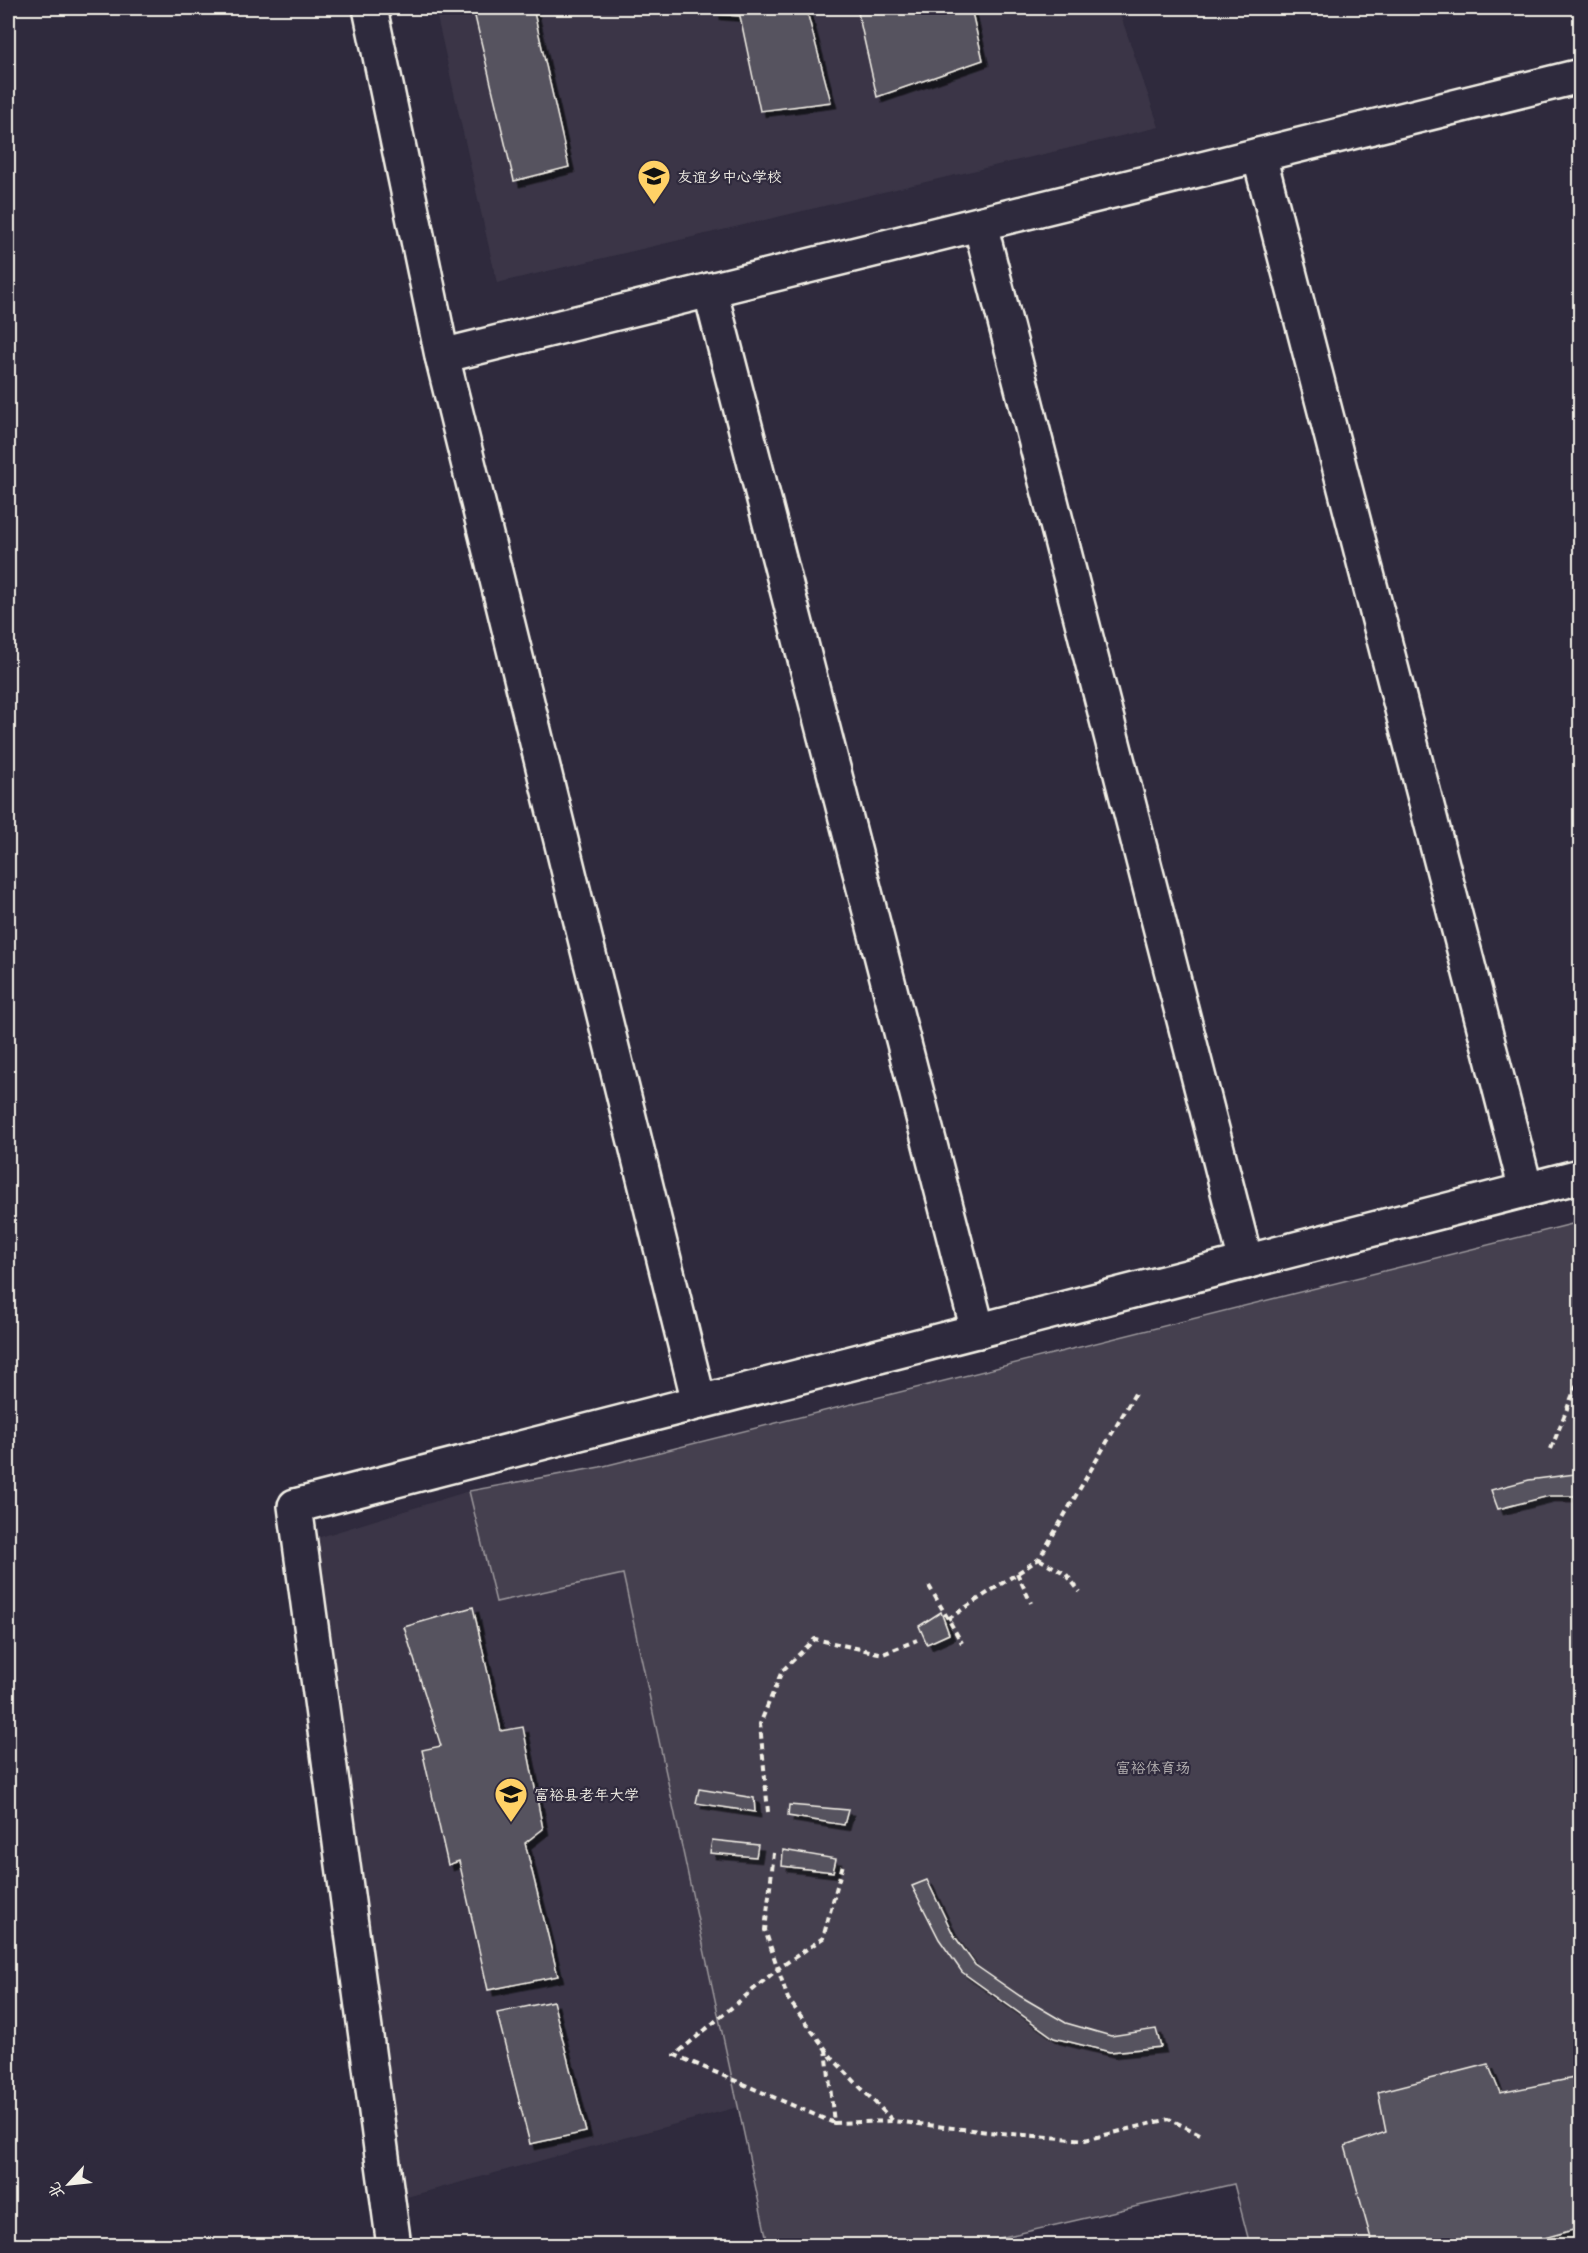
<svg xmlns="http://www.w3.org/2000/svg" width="1588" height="2253" viewBox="0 0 1588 2253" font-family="Mali,'LXGW WenKai TC',sans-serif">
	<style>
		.built { fill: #3b3647 }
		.green { fill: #454050; stroke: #9c989c; stroke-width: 1.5 }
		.building { fill: #56525f; stroke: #f4f1e8; stroke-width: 1.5; filter: url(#shadow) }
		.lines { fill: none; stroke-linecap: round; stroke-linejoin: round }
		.minor-casing { stroke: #f4f1e8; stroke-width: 38 }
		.path { stroke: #f4f1e8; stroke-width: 4; stroke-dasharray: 6 4.5; stroke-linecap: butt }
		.minor { stroke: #2f2a3d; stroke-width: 33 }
		.labels { text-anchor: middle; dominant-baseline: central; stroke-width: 4.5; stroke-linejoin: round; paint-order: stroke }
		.poi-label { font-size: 15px; fill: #f4f1e8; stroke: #2f2a3d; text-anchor: start }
		.park-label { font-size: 15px; fill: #b7b3b3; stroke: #2f2a3d }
	</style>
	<defs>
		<filter id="shadow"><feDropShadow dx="5.5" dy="5.5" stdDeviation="0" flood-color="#0009"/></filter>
	</defs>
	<rect width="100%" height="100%" fill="#2f2a3d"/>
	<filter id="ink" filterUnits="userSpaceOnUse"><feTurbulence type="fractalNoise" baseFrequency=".0167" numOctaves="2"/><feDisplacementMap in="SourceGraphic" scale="12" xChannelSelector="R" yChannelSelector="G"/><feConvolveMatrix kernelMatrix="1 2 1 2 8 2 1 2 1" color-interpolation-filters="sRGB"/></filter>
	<g filter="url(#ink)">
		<g class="built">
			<polygon points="435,8 1118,8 1159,127 497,283"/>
			<polygon points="600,1467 738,2107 388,2202 314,1539 469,1491"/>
		</g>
		<polygon class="green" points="1580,1222 1580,2241 1563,2246 1250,2245 1234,2184 969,2245 768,2245 623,1574 496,1602 469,1491 600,1467"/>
		<g class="building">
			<polygon points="473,8 533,8 569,167 514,181"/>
			<polygon points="714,8 806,8 831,102 760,111 740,16 715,14"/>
			<polygon points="857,8 971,8 983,60 877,97"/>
			<polygon points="1575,1474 1580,1475 1580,1496 1549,1496 1498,1509 1491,1490 1529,1480"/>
			<polygon points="473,1607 501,1731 523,1727 543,1829 525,1843 558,1976 488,1990 459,1861 448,1865 422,1750 441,1746 404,1627"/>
			<polygon points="941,1612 949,1634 927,1644 919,1626"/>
			<polygon points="699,1789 754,1798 755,1812 696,1803"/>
			<polygon points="789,1805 848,1810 844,1825 788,1816"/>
			<polygon points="712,1840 758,1845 756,1857 710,1853"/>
			<polygon points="783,1850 836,1859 833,1872 782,1866"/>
			<polygon points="927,1880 953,1934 975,1965 1020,1996 1066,2023 1111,2036 1156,2029 1161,2047 1110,2052 1054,2038 962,1972 939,1939 912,1886"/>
			<polygon points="553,2001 586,2132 530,2144 497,2013"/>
			<polygon points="1488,2064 1500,2093 1574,2078 1580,2105 1580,2228 1516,2246 1373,2246 1345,2146 1386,2132 1378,2092"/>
		</g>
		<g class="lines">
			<defs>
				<g id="minor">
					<polyline points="370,8 442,356 699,1402"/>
					<polyline points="1259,155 1526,1190"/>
					<polyline points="980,224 1246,1262"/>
					<polyline points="710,290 978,1331"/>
					<polyline points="442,356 1580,76"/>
					<polyline points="394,2246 295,1506 1580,1176"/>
				</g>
			</defs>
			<use href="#minor" class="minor-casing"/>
			<g class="path">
				<polyline points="1551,1449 1580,1376"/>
				<polyline points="1039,1559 1066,1574 1080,1592"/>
				<polyline points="1017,1573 1031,1603"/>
				<polyline points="929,1586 962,1643"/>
				<polyline points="948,1619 1039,1559 1136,1392"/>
				<polyline points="768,1812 760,1724 782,1671 815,1639 883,1654 917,1640"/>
				<polyline points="774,1853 765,1930 788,1999 833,2059 893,2121 988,2132 1085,2140 1169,2119 1202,2135"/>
				<polyline points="826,2049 834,2123 893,2121"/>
				<polyline points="834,2123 675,2055 779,1968 823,1938 843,1864"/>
			</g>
			<use href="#minor" class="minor"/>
		</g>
	</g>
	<defs>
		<symbol id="school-pin" viewBox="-11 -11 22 30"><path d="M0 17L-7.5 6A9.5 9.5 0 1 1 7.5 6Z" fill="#ffd166" stroke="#2f2a3d"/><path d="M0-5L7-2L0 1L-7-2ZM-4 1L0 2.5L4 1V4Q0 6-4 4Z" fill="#111"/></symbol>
		<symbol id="university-pin" viewBox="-11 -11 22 30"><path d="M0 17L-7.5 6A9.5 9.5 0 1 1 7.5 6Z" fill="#ffd166" stroke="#2f2a3d"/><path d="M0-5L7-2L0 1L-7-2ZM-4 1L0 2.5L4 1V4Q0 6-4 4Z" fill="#111"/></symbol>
	</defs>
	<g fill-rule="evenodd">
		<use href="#school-pin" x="635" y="157" width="38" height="52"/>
		<use href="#university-pin" x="492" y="1775" width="38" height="52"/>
	</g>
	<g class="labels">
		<g class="poi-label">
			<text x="677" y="176">友谊乡中心学校</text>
			<text x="534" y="1794">富裕县老年大学</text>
		</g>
		<g class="park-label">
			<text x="1153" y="1767">富裕体育场</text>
		</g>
	</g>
	<rect width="1588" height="2253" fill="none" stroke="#2f2a3d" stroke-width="30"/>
	<rect x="15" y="15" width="1558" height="2223" fill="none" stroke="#f4f1e8" stroke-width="2" filter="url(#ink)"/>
	<g transform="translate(69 2184) rotate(243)" stroke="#2f2a3d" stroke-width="4.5" paint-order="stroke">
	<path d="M0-4.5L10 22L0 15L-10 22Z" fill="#f4f1e8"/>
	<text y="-9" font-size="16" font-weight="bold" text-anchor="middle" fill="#f4f1e8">北</text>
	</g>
</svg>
